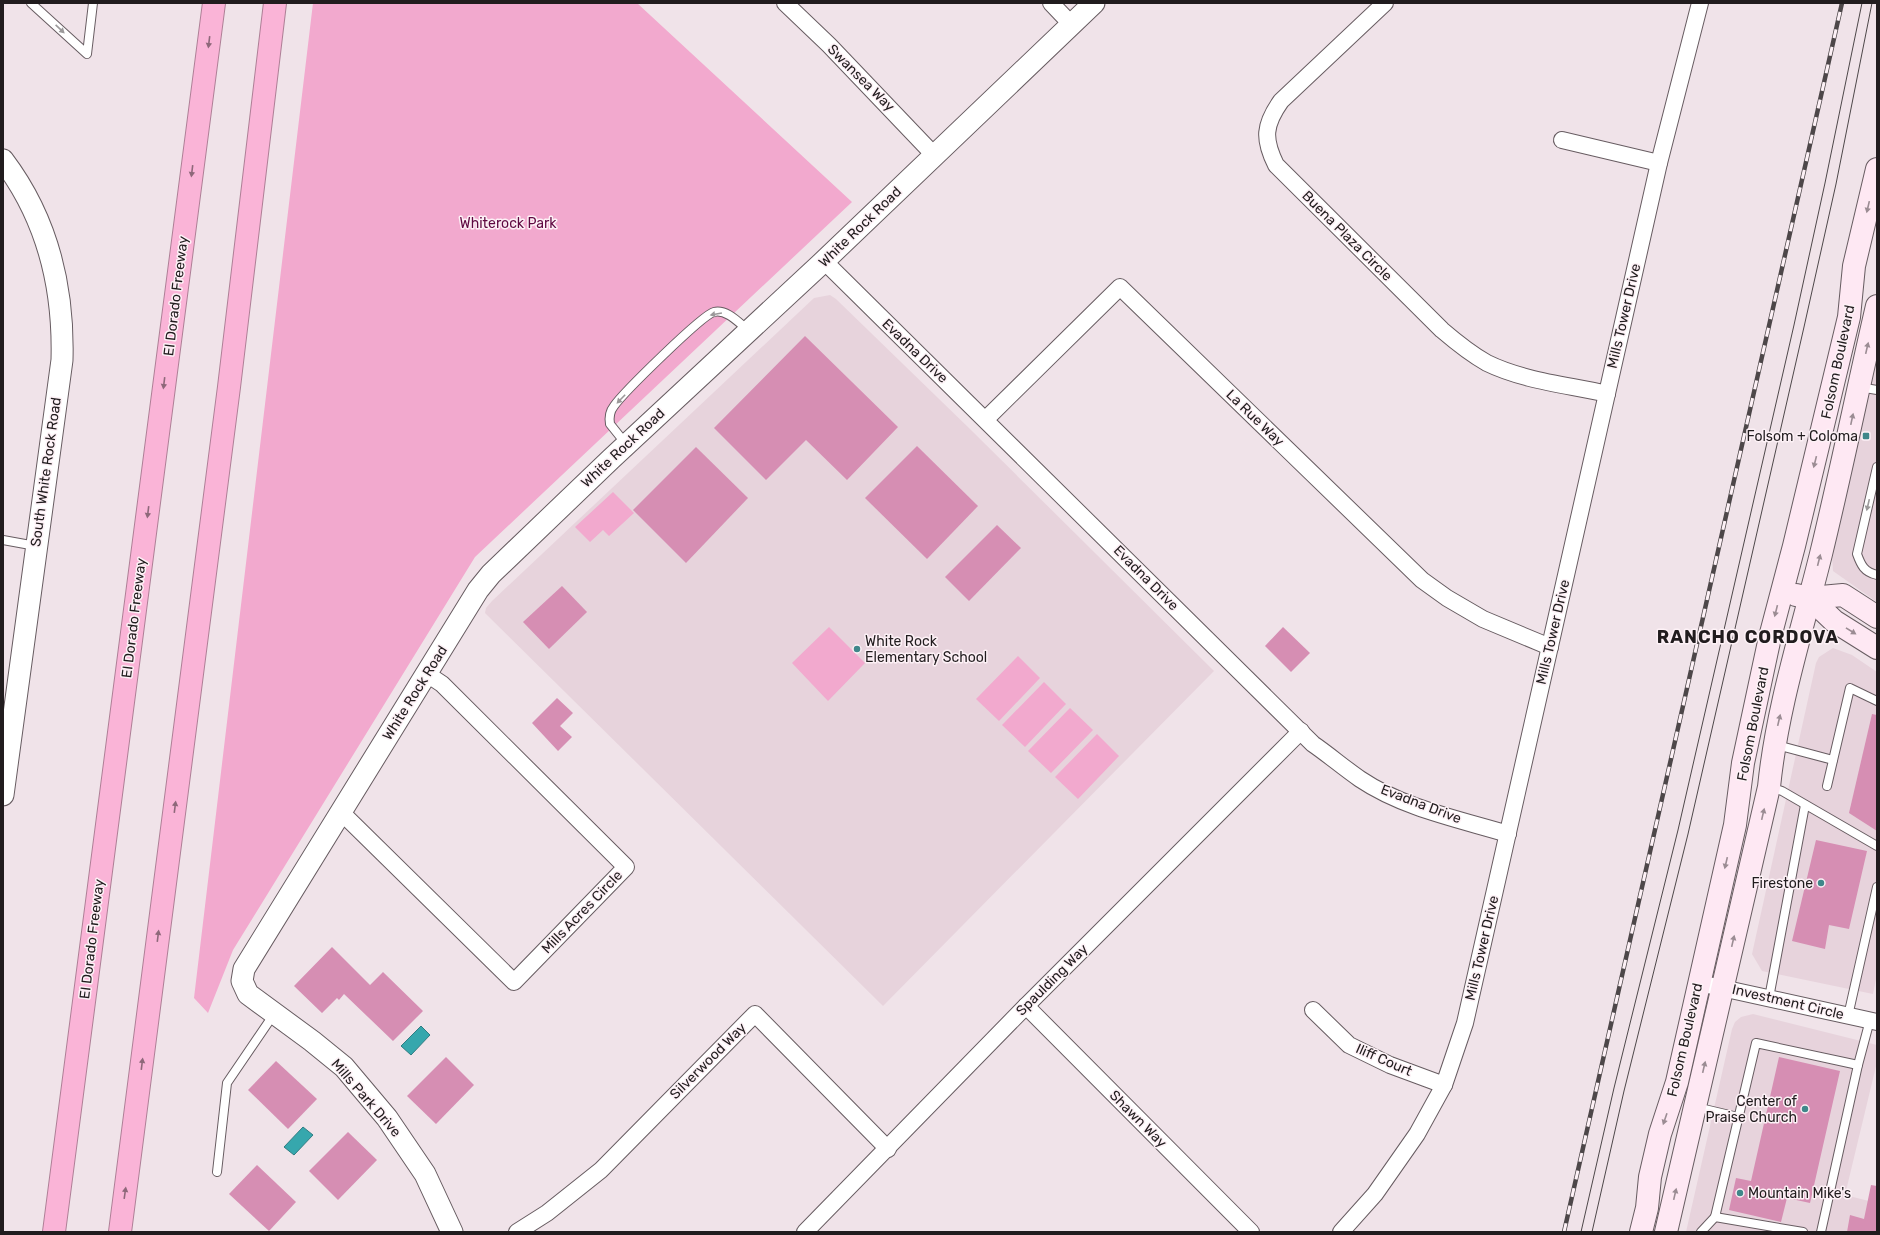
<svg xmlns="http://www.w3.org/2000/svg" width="1880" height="1235" viewBox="0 0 1880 1235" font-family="Rubik,sans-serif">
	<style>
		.built { fill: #e7d3dc }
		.green { fill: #f2a9ce }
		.water { fill: #36a7ad; stroke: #307d82 }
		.building { fill: #d68eb3 }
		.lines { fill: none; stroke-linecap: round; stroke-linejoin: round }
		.service-casing { stroke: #675c61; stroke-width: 10 }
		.minor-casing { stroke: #675c61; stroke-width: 18 }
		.tertiary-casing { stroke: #675c61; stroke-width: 23 }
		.secondary-casing { stroke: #675c61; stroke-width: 24 }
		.motorway-casing { stroke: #ae7f96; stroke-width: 24 }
		.service { stroke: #fff; stroke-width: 8 }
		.minor { stroke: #fff; stroke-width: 16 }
		.tertiary { stroke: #fff; stroke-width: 21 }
		.secondary { stroke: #fee8f3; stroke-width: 22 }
		.motorway { stroke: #fab4d7; stroke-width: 22 }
		.tram { stroke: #4d4749; stroke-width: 1 }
		.rail-casing { stroke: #4d4749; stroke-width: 4.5 }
		.rail { stroke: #fdf1f6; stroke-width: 3; stroke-dasharray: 9; stroke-linecap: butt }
		.oneway { fill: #9b999a }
		.oneway2 { fill: #8e687a }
		.oneway3 { fill: #9b8c93 }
		.poi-dot { fill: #3f878a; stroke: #fdf1f6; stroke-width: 1.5 }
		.labels { text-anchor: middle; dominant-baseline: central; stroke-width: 3; stroke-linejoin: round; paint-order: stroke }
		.street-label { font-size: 14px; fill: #211c1e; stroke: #fdf1f6 }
		.park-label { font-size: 14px; fill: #5f0841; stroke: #fdf1f6 }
		.poi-label { font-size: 14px; fill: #211c1e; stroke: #fdf1f6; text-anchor: end }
		.district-label { font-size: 18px; font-weight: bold; letter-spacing: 1px; fill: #211c1e; stroke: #fdf1f6 }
	</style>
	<rect width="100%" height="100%" fill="#f0e3e9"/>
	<g class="built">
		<polygon points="830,295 836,299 971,430 1214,671 883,1006 485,613 486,608 492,601 814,298"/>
		<polygon points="1877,349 1877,602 1833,571 1832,556 1850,466"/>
		<polygon points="1833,648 1852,655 1877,672 1877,974 1873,994 1762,971 1752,954 1816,663 1819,657"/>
		<polygon points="1753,1014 1877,1045 1877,1062 1845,1195 1877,1203 1877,1232 1686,1232 1732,1029 1735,1022 1741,1017"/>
	</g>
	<g class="green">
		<polygon points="313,3 637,3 852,202 475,557 233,950 208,1013 194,998"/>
		<polygon points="613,492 634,513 609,536 603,530 590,542 575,527"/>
		<polygon points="829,627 865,663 828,701 792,663"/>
		<polygon points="1018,656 1040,678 999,721 976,699"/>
		<polygon points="1044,682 1066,704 1025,747 1002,725"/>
		<polygon points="1070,708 1093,730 1051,773 1028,751"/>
		<polygon points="1097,734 1119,756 1078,799 1055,777"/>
	</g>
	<g class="water">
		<polygon points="421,1026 430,1035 411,1055 401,1046"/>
		<polygon points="303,1127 313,1135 294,1155 284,1147"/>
	</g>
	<g class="building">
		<polygon points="805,336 898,427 847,480 806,440 766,480 714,428"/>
		<polygon points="917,446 978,506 927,559 865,498"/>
		<polygon points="696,447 748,498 686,563 633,510"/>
		<polygon points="997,525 1021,548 969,601 945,577"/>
		<polygon points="562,586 587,612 549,649 523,622"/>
		<polygon points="1283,627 1310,653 1291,672 1265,646"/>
		<polygon points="557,698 573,713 560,726 572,737 558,751 532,723"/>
		<polygon points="1872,714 1877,715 1877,831 1849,813"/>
		<polygon points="1816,840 1867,851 1849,929 1829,925 1825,949 1792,941"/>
		<polygon points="332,947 370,985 383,972 423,1011 393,1041 344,994 339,1000 337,998 322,1013 294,986"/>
		<polygon points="446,1057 474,1085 436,1124 407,1096"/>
		<polygon points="1779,1057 1840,1071 1810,1203 1787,1198 1781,1222 1729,1210 1736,1178 1751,1181"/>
		<polygon points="276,1061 317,1099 288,1129 248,1090"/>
		<polygon points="348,1132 377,1160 338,1200 309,1171"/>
		<polygon points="257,1165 296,1202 269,1231 229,1194"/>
		<polygon points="1871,1185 1877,1186 1877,1232 1847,1232 1850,1215 1864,1219"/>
	</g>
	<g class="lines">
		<defs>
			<g id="service">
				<polyline points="31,3 87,54 93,3"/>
				<polyline points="1859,387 1877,390"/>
				<path d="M626 444 610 424C609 418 610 411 614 406 623 393 702 315 714 312 727 309 739 323 748 330"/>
				<path d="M1877 467 1857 554C1861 565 1864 572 1877 575"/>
				<polyline points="3,540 36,546"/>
				<polyline points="1777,745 1833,760"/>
				<polyline points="1827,786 1850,688 1877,701"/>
				<polyline points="1770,787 1782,791 1877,846"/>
				<polyline points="1769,998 1805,805"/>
				<polyline points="1848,1016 1877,887"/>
				<polyline points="1696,1107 1738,1117"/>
				<polyline points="217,1172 227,1083 274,1014"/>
				<polyline points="1701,1232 1715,1217"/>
				<polyline points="1803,1232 1715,1217 1756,1043 1858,1065"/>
				<polyline points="1821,1232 1858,1065 1870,1020"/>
			</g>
			<g id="minor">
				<polyline points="785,3 829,45 934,155"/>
				<polyline points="1051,3 1071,24"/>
				<path d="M1385 3 1281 101C1264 125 1263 139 1276 165L1442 330C1456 342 1471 354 1487 363 1524 381 1568 385 1607 394"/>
				<polyline points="1562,140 1659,163"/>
				<path d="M824 261 1313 744C1329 755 1344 768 1360 779 1403 808 1458 819 1508 834"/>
				<polyline points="986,419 1120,287 1422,580 1447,598 1483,619 1550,647"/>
				<polyline points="341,812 514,982 626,867 442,684 427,674"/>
				<polyline points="1699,983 1877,1022"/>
				<polyline points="1026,1006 1251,1232"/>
				<polyline points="1313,1010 1349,1045 1390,1065 1444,1085"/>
				<polyline points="517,1232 547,1213 601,1170 755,1014 888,1149"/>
				<polyline points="805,1232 1026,1006 1301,731"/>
				<polyline points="1341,1232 1375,1194 1417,1134 1444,1085 1465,1023 1659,163 1700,3"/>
			</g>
			<g id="tertiary">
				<path d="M3 160C47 218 64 287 62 360L3 795"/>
				<polyline points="452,1232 425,1174 387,1118 344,1067 312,1041 248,994 242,981 244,969 478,590 491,574 611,459 824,261 1094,3"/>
			</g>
			<g id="secondary">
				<polyline points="1796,595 1810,598 1843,595 1877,617"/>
				<polyline points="1810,598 1834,621 1877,648"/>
				<polyline points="1641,1232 1647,1208 1650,1177 1660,1134 1677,1082 1735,825 1743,763 1770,637 1794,546 1849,317 1854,266 1877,169"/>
				<path d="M1666 1232 1769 787C1777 707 1802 631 1821 554 1841 472 1858 388 1877 306"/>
			</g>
			<g id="motorway">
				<polyline points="54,1232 214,3"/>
				<polyline points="120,1232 229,387 275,3"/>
			</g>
		</defs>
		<use href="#service" class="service-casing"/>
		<use href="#minor" class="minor-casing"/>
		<use href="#tertiary" class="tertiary-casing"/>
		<use href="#secondary" class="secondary-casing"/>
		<use href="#motorway" class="motorway-casing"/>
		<use href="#service" class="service"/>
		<use href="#minor" class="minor"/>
		<use href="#tertiary" class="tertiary"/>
		<use href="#secondary" class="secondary"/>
		<use href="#motorway" class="motorway"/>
		<g class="tram">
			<polyline points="1581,1232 1614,1088 1678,830 1794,325 1825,183 1862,3"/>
			<polyline points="1592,1232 1624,1091 1688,834 1804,327 1836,184 1872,3"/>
		</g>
		<defs>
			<polyline id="rail" points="1564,1232 1842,3"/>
		</defs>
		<use href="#rail" class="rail-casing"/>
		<use href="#rail" class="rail"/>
	</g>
	<defs><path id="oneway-solid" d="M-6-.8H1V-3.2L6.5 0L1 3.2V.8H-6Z"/></defs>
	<g class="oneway">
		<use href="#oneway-solid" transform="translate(60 29) rotate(43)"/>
		<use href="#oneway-solid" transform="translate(716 314) rotate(170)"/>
		<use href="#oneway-solid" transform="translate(621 399) rotate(134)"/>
		<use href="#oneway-solid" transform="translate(1868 505) rotate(103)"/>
	</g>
	<g class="oneway2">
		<use href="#oneway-solid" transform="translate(209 42) rotate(97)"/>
		<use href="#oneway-solid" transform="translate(192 171) rotate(97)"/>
		<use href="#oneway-solid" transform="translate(164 383) rotate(97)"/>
		<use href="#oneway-solid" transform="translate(148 512) rotate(97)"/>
		<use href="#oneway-solid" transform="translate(175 807) rotate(-83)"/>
		<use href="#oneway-solid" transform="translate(158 936) rotate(-83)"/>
		<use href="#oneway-solid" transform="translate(142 1064) rotate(-83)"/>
		<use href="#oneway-solid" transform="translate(125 1193) rotate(-82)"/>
	</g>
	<g class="oneway3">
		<use href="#oneway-solid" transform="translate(1868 207) rotate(103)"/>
		<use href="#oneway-solid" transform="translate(1867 348) rotate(-77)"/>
		<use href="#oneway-solid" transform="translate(1852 419) rotate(-78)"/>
		<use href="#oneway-solid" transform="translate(1815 462) rotate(104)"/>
		<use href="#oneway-solid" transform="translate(1819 560) rotate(-76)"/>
		<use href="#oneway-solid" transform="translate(1776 611) rotate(104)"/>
		<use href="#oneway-solid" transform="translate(1851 631) rotate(32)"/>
		<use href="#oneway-solid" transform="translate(1779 720) rotate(-77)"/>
		<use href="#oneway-solid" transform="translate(1763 814) rotate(-77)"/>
		<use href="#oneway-solid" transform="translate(1726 863) rotate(103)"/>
		<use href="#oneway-solid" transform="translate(1733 941) rotate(-77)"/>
		<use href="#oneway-solid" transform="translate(1704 1067) rotate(-77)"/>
		<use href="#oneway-solid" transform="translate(1665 1119) rotate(109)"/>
		<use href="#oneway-solid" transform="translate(1675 1194) rotate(-77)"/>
	</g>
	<g class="poi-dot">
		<rect x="1862" y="432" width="8" height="8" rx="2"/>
		<circle cx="857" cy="649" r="4"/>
		<circle cx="1821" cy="883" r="4"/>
		<circle cx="1805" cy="1109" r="4"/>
		<circle cx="1740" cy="1193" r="4"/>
	</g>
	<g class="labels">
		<g class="street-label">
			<text transform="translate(861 78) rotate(45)">Swansea Way</text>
			<text transform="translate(860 227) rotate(-44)">White Rock Road</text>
			<text transform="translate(1347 236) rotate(45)">Buena Plaza Circle</text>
			<text transform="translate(176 296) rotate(-83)">El Dorado Freeway</text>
			<text transform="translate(1624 316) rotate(-77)">Mills Tower Drive</text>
			<text transform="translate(915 351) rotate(44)">Evadna Drive</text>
			<text transform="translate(1838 362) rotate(-78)">Folsom Boulevard</text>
			<text transform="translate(1255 418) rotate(44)">La Rue Way</text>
			<text transform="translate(623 448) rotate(-43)">White Rock Road</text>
			<text transform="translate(46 472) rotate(-82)">South White Rock Road</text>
			<text transform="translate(1146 578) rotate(45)">Evadna Drive</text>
			<text transform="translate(134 618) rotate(-83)">El Dorado Freeway</text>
			<text transform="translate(1553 632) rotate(-77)">Mills Tower Drive</text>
			<text transform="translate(415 693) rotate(-58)">White Rock Road</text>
			<text transform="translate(1753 724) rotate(-79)">Folsom Boulevard</text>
			<text transform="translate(1421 804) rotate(21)">Evadna Drive</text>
			<text transform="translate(582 912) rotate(-46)">Mills Acres Circle</text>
			<text transform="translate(92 939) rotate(-83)">El Dorado Freeway</text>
			<text transform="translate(1482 948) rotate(-77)">Mills Tower Drive</text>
			<text transform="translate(1052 980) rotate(-45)">Spaulding Way</text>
			<text transform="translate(1788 1002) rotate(13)">Investment Circle</text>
			<text transform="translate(1685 1040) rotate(-77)">Folsom Boulevard</text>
			<text transform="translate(1384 1060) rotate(24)">Iliff Court</text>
			<text transform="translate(708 1061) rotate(-45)">Silverwood Way</text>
			<text transform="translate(366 1098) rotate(49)">Mills Park Drive</text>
			<text transform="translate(1138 1119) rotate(45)">Shawn Way</text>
		</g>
		<g class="park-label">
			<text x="508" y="223">Whiterock Park</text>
		</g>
		<g class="poi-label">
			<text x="1858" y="436">Folsom + Coloma</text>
			<text x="865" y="641" text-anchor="start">White Rock<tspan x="865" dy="16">Elementary School</tspan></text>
			<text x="1813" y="883">Firestone</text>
			<text x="1797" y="1101">Center of<tspan x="1797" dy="16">Praise Church</tspan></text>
			<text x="1748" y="1193" text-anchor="start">Mountain Mike's</text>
		</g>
		<g class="district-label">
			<text x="1748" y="637">RANCHO CORDOVA</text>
		</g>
	</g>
	<rect width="1880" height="1235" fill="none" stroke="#211c1e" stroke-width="8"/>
</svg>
